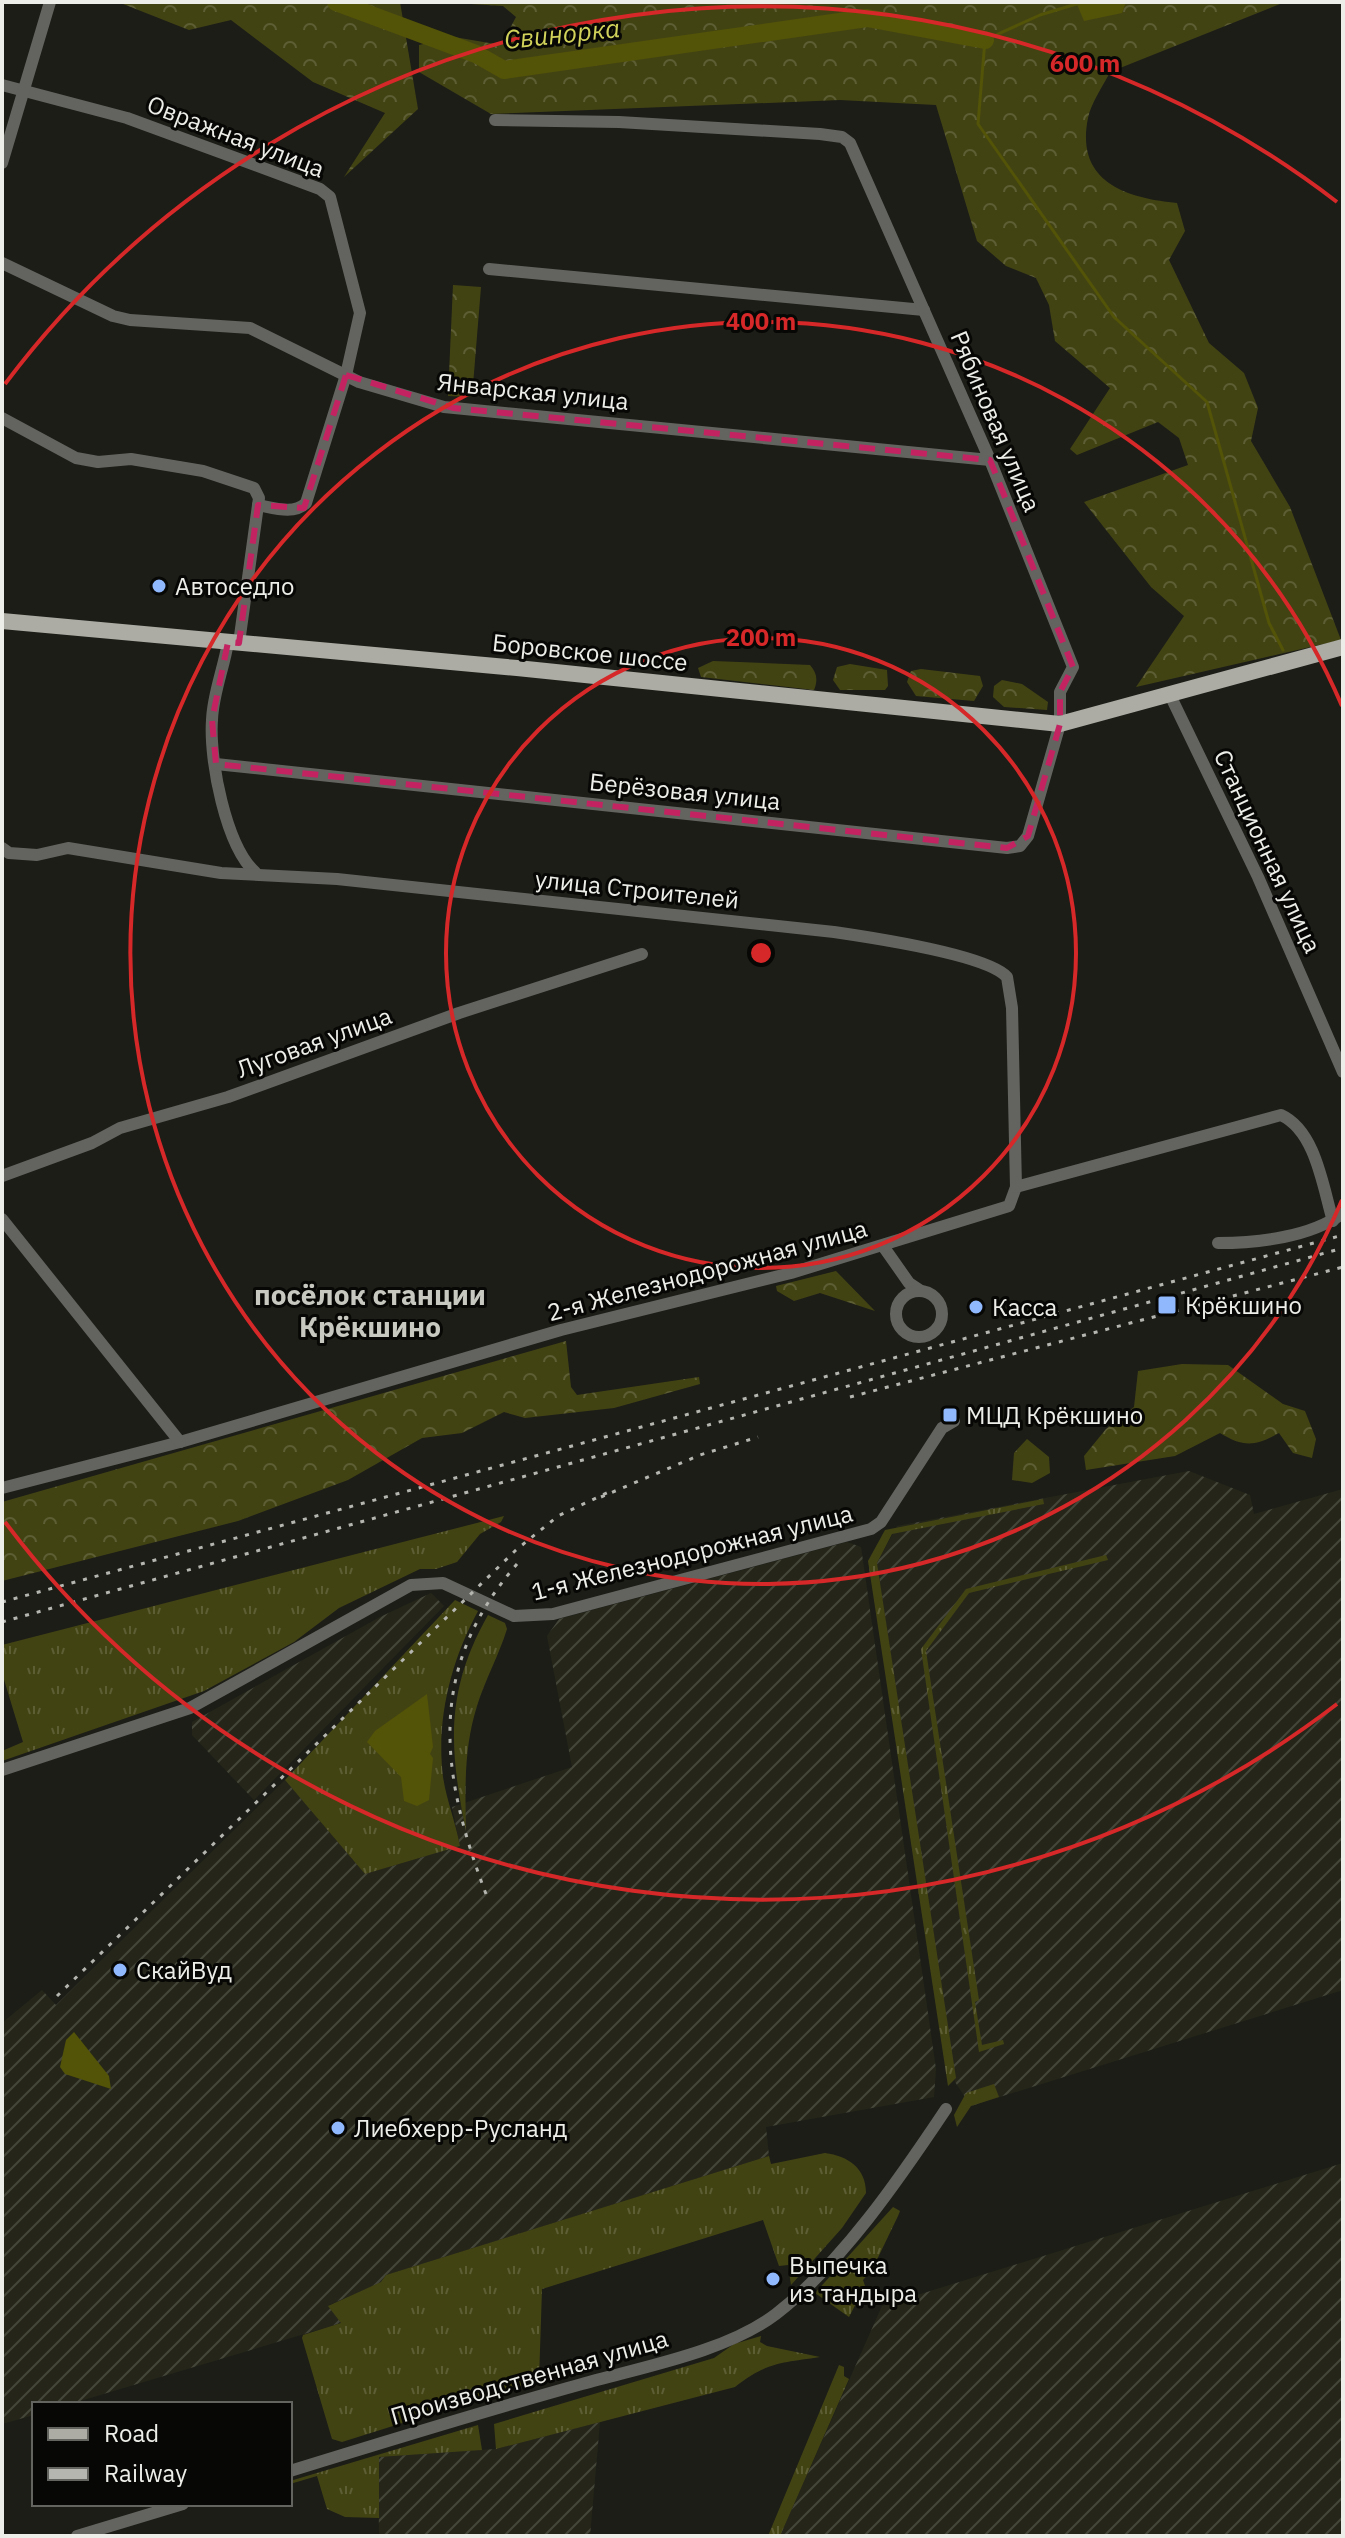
<svg xmlns="http://www.w3.org/2000/svg" width="1345" height="2538" viewBox="0 0 1345 2538" font-family="'IBM Plex Sans',sans-serif">
	<style>
		.industrial { fill: url(#industrial-furrows) }
		.grass { fill: url(#grass-tufts) }
		.forest { fill: url(#forest-crowns) }
		.water { fill: #535408 }
		.lines { fill: none; stroke-linecap: round; stroke-linejoin: round }
		.stream { stroke: #535408; stroke-width: 3 }
		.river { stroke: #535408; stroke-width: 18 }
		.minor { stroke: #636360; stroke-width: 12 }
		.major { stroke: #acaca5; stroke-width: 16 }
		.rail { stroke: #b5b6b0; stroke-width: 3; stroke-dasharray: 4 8; stroke-linecap: butt }
		.marked { fill: none; stroke: #c42362; stroke-width: 6; stroke-dasharray: 16 10; stroke-linejoin: round }
		.ring { fill: none; stroke: #d62828; stroke-width: 4 }
		.poi-dot { fill: #8fb8fd; stroke: #070705; stroke-width: 3 }
		.labels { text-anchor: middle; dominant-baseline: central; stroke-width: 6; stroke-linejoin: round; paint-order: stroke }
		.street-label { font-size: 24px; fill: #edeee9; stroke: #070705 }
		.poi-label { font-size: 24px; fill: #edeee9; stroke: #070705; text-anchor: start }
		.water-label { font-size: 26px; font-style: italic; fill: #d0d25a; stroke: #070705 }
		.quarter-label { font-size: 28px; font-weight: bold; fill: #c7c8bf; stroke: #070705 }
		.centre { fill: #d62828; stroke: #070705; stroke-width: 4 }
		.ring-label { font-size: 24px; text-anchor: middle; font-weight: bold; fill: #d62828; stroke: #070705; stroke-width: 6; stroke-linejoin: round; paint-order: stroke }
	</style>
	<defs>
		<pattern id="industrial-furrows" width="10" height="10" patternUnits="userSpaceOnUse" patternTransform="scale(2)"><rect width="10" height="10" fill="#252619"/><path d="M-1 1l2-2M0 10L10 0M9 11l2-2" fill="none" stroke="#45463a"/></pattern>
		<pattern id="grass-tufts" width="24" height="20" patternUnits="userSpaceOnUse" patternTransform="scale(2)"><rect width="24" height="20" fill="#424313"/><path d="M3 7l-1-3M5 7V3M7 7l1-3M15 17l-1-3M17 17v-4M19 17l1-3" fill="none" stroke="#5e5e35"/></pattern>
		<pattern id="forest-crowns" width="20" height="18" patternUnits="userSpaceOnUse" patternTransform="scale(2)"><rect width="20" height="18" fill="#424313"/><path d="M2 6a3 3 0 1 1 6 0M12 15a3 3 0 1 1 6 0" fill="none" stroke="#5e5e35"/></pattern>
	</defs>
	<rect width="100%" height="100%" fill="#1c1d16"/>
	<g class="industrial">
		<polygon points="1189,1471 1250,1495 1254,1514 1343,1489 1343,1990 971,2106 955,2082 877,1563 897,1526"/>
		<polygon points="847,1542 861,1547 936,2069 934,2097 766,2127 769,2156 386,2275 382,2282 329,2305 341,2323 70,2404 34,2404 34,2415 2,2424 2,2023 42,1990 56,2005 285,1780 365,1874 460,1846 452,1807 572,1767 547,1636 559,1619"/>
		<polygon points="431,1593 444,1606 254,1800 192,1735 192,1722 380,1617"/>
		<polygon points="1343,2163 1343,2536 780,2536 882,2306"/>
		<polygon points="600,2422 590,2536 379,2536 378,2457 496,2449"/>
	</g>
	<g class="grass">
		<polygon points="1043,1499 1044,1504 892,1534 877,1563 956,2078 948,2086 868,1561 885,1530"/>
		<polygon points="504,1516 501,1522 480,1534 457,1562 436,1569 420,1569 339,1608 294,1642 204,1691 2,1761 2,1751 23,1742 2,1673 2,1645"/>
		<polygon points="1106,1555 1108,1560 969,1593 926,1651 979,2000 975,2002 982,2045 1003,2040 1004,2044 979,2052 921,1649 966,1589"/>
		<path d="M455 1600 478 1611C451 1661 436 1719 443 1777 447 1802 455 1820 460 1846L365 1874 285 1780Z"/>
		<path d="M488 1615 505 1623 507 1629C499 1655 485 1680 477 1706 464 1747 465 1789 466 1831 449 1748 445 1691 488 1615Z"/>
		<polygon points="994,2084 999,2097 971,2106 957,2127 954,2115 966,2093"/>
		<path d="M825 2153C848 2156 866 2168 866 2193L842 2228 791 2285 788 2265 779 2266 763 2220 542 2289 539 2380 342 2442 332 2439 302 2338 303 2335 341 2323 328 2306 381 2282 386 2275 769 2156 771 2164Z"/>
		<polygon points="893,2207 900,2211 898,2216 872,2270 863,2280 865,2286 849,2317 815,2293"/>
		<path d="M761 2336 760 2342 767 2346 820 2357C781 2363 767 2362 735 2387L496 2449 494 2424 714 2358 734 2344Z"/>
		<polygon points="839,2365 844,2367 844,2376 849,2379 780,2536 768,2536"/>
		<polygon points="478,2425 482,2450 379,2457 379,2518 345,2517 327,2509 317,2476 290,2484 290,2481"/>
	</g>
	<g class="forest">
		<polygon points="118,2 400,2 418,109 344,177 385,113 313,82 231,20 189,30"/>
		<path d="M438 2H1285L1110 72C1103 86 1091 103 1088 118 1075 182 1126 198 1177 203L1185 231 1169 260 1209 343 1244 373 1258 408 1251 441 1290 507 1341 640 1136 687 1184 616 1151 587 1084 502 1188 465 1179 438 1158 422 1077 455 1070 449 1110 388 1055 341 1049 305 1036 278 1006 266 977 241 936 105 840 100 491 114 419 72V45L454 37 501 45 516 17 503 6Z"/>
		<polygon points="453,285 481,287 472,397 448,396"/>
		<path d="M713 661 810 665C817 673 818 680 814 690L701 677 698 668Z"/>
		<polygon points="850,664 887,670 888,686 885,690 840,690 833,680 837,667"/>
		<polygon points="921,669 980,676 983,686 974,701 916,696 907,682 911,671"/>
		<polygon points="1002,680 1022,684 1048,702 1047,710 1004,707 993,697 994,686"/>
		<polygon points="836,1271 875,1311 820,1293 794,1301 777,1291 776,1286"/>
		<polygon points="566,1341 571,1387 577,1395 699,1377 700,1384 614,1408 525,1418 504,1412 462,1433 422,1438 348,1480 238,1521 2,1581 2,1502"/>
		<path d="M1182 1364 1228 1365 1283 1404 1305 1411 1316 1439 1312 1458 1293 1453 1279 1433C1255 1447 1243 1447 1220 1433L1175 1456 1086 1470 1084 1456 1106 1429 1134 1407 1138 1371Z"/>
		<polygon points="1027,1439 1049,1457 1050,1473 1032,1483 1012,1480 1014,1453"/>
	</g>
	<g class="water">
		<polygon points="1076,2 1126,2 1122,13 1084,21"/>
		<polygon points="427,1694 433,1747 430,1754 433,1758 429,1800 417,1806 404,1801 401,1777 367,1742 375,1731"/>
		<polygon points="74,2032 109,2076 111,2089 65,2074 60,2067 66,2040"/>
	</g>
	<g class="lines">
		<polyline class="stream" points="1083,2 1040,15 985,40 978,124 1114,317 1207,402 1269,623 1283,650"/>
		<polyline class="river" points="336,2 476,54 504,70 867,18 985,40"/>
		<g class="minor">
			<path d="M2 85 127 118 320 189 330 197 360 313 346 375 306 503C294 515 274 508 258 505"/>
			<polyline points="2,163 50,2"/>
			<polyline points="2,263 113,316 130,320 250,328 359,382 444,407 990,460"/>
			<polyline points="489,269 924,310"/>
			<polyline points="2,418 76,458 98,462 131,459 203,471 254,488 259,498 239,643"/>
			<path d="M228 642C224 668 213 693 212 720 209 760 226 846 255 872"/>
			<polyline points="1170,695 1258,877 1343,1072"/>
			<polyline points="216,764 1007,848 1020,846 1028,836 1060,724 1060,692 1073,667 990,460 850,143 842,137 820,134 619,122 495,120"/>
			<path d="M2 848 9 853 37 855 68 848 221 873 337 879 834 932C868 937 986 954 1007 977L1012 1008 1016 1187 1009 1206 791 1273 561 1330 180 1442 2 1488"/>
			<polyline points="2,1176 92,1143 120,1128 228,1097 459,1013 642,954"/>
			<path d="M1016 1187 1281 1115C1316 1131 1323 1188 1333 1221"/>
			<polyline points="2,1219 180,1442"/>
			<path d="M1218 1243C1258 1243 1311 1237 1343 1213"/>
			<polyline points="883,1246 909,1283 921,1291"/>
			<circle cx="919" cy="1314" r="23"/>
			<polyline points="2,1770 190,1708 411,1585 443,1583 514,1616 553,1614 871,1529 881,1522 942,1428 954,1421"/>
			<path d="M290 2471C387 2441 484 2411 582 2384 642 2367 726 2352 776 2314 842 2263 900 2178 946 2109"/>
			<polyline points="77,2536 183,2504"/>
		</g>
		<polyline class="major" points="2,621 517,668 1060,724 1343,647"/>
		<g class="rail">
			<polyline points="850,1397 1343,1267"/>
			<polyline points="601,1497 700,1455 758,1437"/>
			<polyline points="2,1602 1343,1235"/>
			<polyline points="2,1622 1343,1248"/>
			<path d="M486 1894C440 1772 426 1669 517 1564"/>
			<polyline points="57,1996 516,1550 558,1516 611,1491"/>
		</g>
	</g>
	<path class="marked" d="M346 375 453 408 990 460 1073 667 1060 692V724L1028 836 1007 848 216 764 212 720 228 642 239 643 258 505 304 508Z"/>
	<g class="ring">
		<circle cx="761" cy="953" r="315"/>
		<path d="M1342 1200A631 631 0 1 1 1342 706"/>
		<path d="M1337 1704A946 946 0 0 1 5 1522M5 384A946 946 0 0 1 1337 202"/>
	</g>
	<g class="poi-dot">
		<circle cx="159" cy="586" r="8"/>
		<rect x="1157" y="1295" width="20" height="20" rx="4"/>
		<circle cx="976" cy="1307" r="8"/>
		<rect x="942" y="1407" width="16" height="16" rx="4"/>
		<circle cx="120" cy="1970" r="8"/>
		<circle cx="338" cy="2128" r="8"/>
		<circle cx="773" cy="2279" r="8"/>
	</g>
	<g class="labels">
		<g class="street-label">
			<text transform="translate(236 136) rotate(21)">Овражная улица</text>
			<text transform="translate(533 391) rotate(6)">Январская улица</text>
			<text transform="translate(996 421) rotate(67)">Рябиновая улица</text>
			<text transform="translate(590 652) rotate(6)">Боровское шоссе</text>
			<text transform="translate(685 791) rotate(6)">Берёзовая улица</text>
			<text transform="translate(1268 851) rotate(65)">Станционная улица</text>
			<text transform="translate(637 889) rotate(6)">улица Строителей</text>
			<text transform="translate(314 1042) rotate(-20)">Луговая улица</text>
			<text transform="translate(707 1270) rotate(-15)">2-я Железнодорожная улица</text>
			<text transform="translate(692 1552) rotate(-14)">1-я Железнодорожная улица</text>
			<text transform="translate(529 2377) rotate(-16)">Производственная улица</text>
		</g>
		<g class="poi-label">
			<text x="175" y="586">Автоседло</text>
			<text x="1185" y="1305">Крёкшино</text>
			<text x="992" y="1307">Касса</text>
			<text x="966" y="1415">МЦД Крёкшино</text>
			<text x="136" y="1970">СкайВуд</text>
			<text x="354" y="2128">Лиебхерр-Русланд</text>
			<text x="789" y="2265">Выпечка<tspan x="789" dy="28">из тандыра</tspan></text>
		</g>
		<g class="water-label">
			<text transform="translate(562 33) rotate(-6)">Свинорка</text>
		</g>
		<g class="quarter-label">
			<text x="370" y="1294">посёлок станции<tspan x="370" dy="32">Крёкшино</tspan></text>
		</g>
	</g>
	<circle cx="761" cy="953" r="12" class="centre"/>
	<g class="ring-label">
		<text x="1085" y="72">600 m</text>
		<text x="761" y="330">400 m</text>
		<text x="761" y="646">200 m</text>
	</g>
	<rect width="1345" height="2538" fill="none" stroke="#edeee9" stroke-width="8"/>
	<rect x="32" y="2402" width="260" height="104" fill="#070705" stroke="#636360" stroke-width="2"/>
	<rect x="48" y="2428" width="40" height="12" fill="#acaca5" stroke="#636360" stroke-width="2"/>
	<text x="104" y="2442" font-size="24" fill="#edeee9">Road</text>
	<rect x="48" y="2468" width="40" height="12" fill="#b5b6b0" stroke="#636360" stroke-width="2"/>
	<text x="104" y="2482" font-size="24" fill="#edeee9">Railway</text>
</svg>
